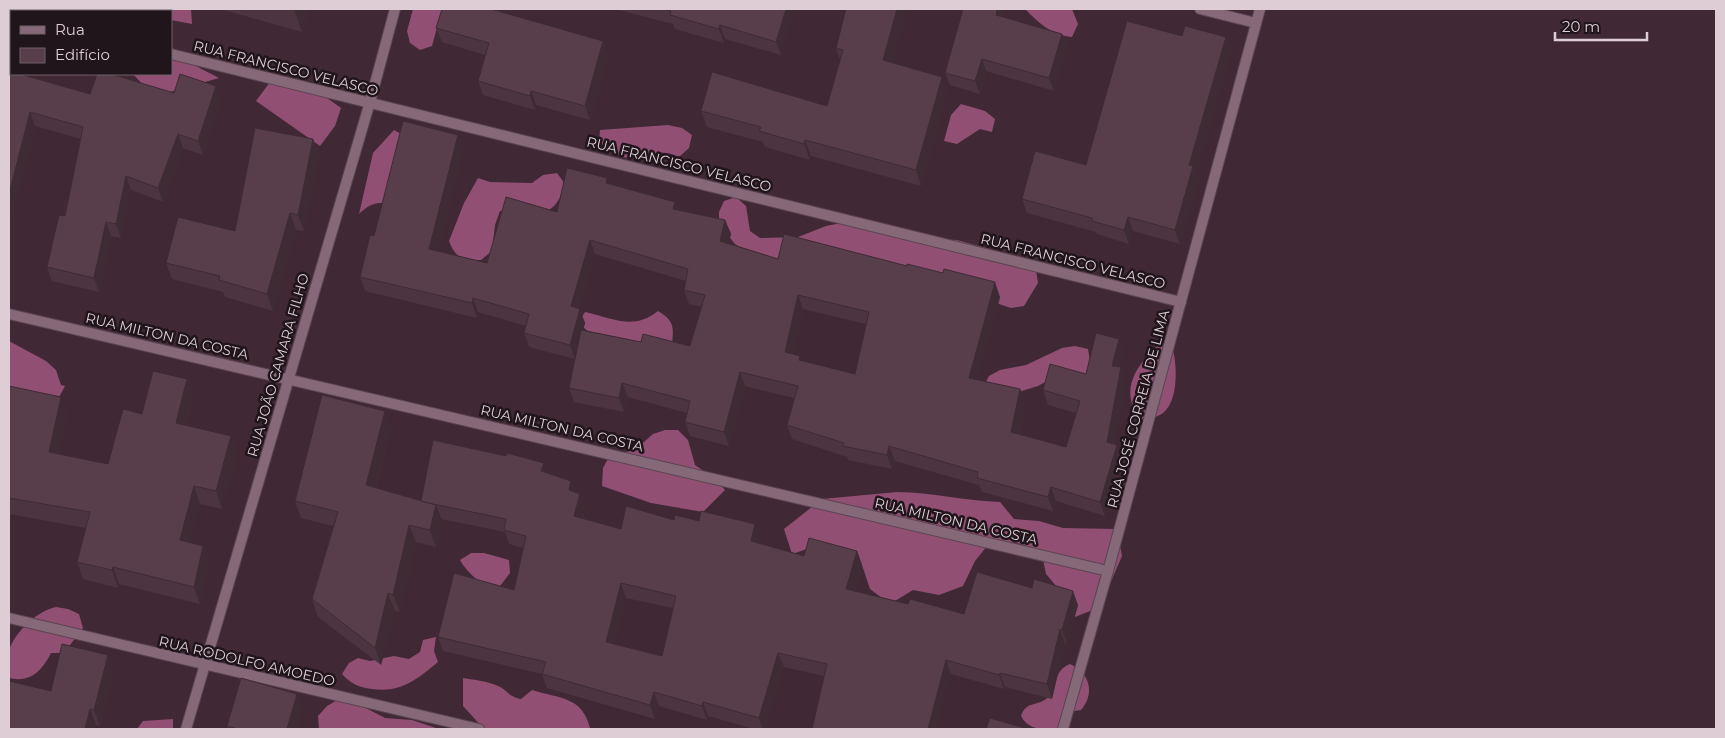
<svg xmlns="http://www.w3.org/2000/svg" width="1725" height="738" viewBox="0 0 1725 738" font-family="Montserrat,sans-serif">
	<style>
		.forest { fill: #914f73 }
		.lines { fill: none; stroke-linecap: round; stroke-linejoin: round }
		.street-casing { stroke: #5a4551; stroke-width: 12 }
		.street { stroke: #866978; stroke-width: 10 }
		.wall { fill: #4c3540; fill-rule: evenodd }
		.shaded-wall { fill: #3e2b34 }
		.building { fill: #583e4b; stroke: #3e2b34; fill-rule: evenodd }
		.labels { text-anchor: middle; dominant-baseline: central; stroke-width: 5; stroke-linejoin: round; paint-order: stroke }
		.street-label { font-size: 14px; fill: #decdd5; stroke: #20151b }
	</style>
	<rect width="100%" height="100%" fill="#412835"/>
	<g class="forest">
		<polygon points="99,9 191,9 192,24 171,20 171,11 109,11"/>
		<polygon points="413,9 442,9 432,46 420,50 410,43 407,31"/>
		<path d="M1025 9H1072L1078 24 1072 37C1051 35 1039 23 1025 9Z"/>
		<polygon points="171,53 219,78 170,92 145,87 133,74 171,74"/>
		<polygon points="270,82 320,93 341,108 335,126 320,146 256,101"/>
		<polygon points="961,104 985,111 995,119 992,132 980,129 957,144 944,141 951,115"/>
		<path d="M668 125 682 128 692 135 689 148 679 157C658 147 653 158 634 158 620 159 609 150 599 142L600 130Z"/>
		<path d="M394 130 405 136 390 203C376 202 369 204 359 214L373 153Z"/>
		<path d="M557 173 565 184C553 225 534 210 500 211L495 225 492 251 481 260C463 260 456 259 449 241L464 203 478 178 490 182 532 183 543 175Z"/>
		<polygon points="736,197 746,206 750,231 760,238 798,237 826,226 841,223 928,239 957,240 1000,252 1036,270 1038,283 1024,306 1011,308 987,300 757,258 735,244 719,225 719,212 724,201"/>
		<path d="M658 311C674 321 674 326 672 345L648 348 589 332 578 323 585 312C613 318 633 331 658 311Z"/>
		<polygon points="9,341 46,361 56,370 61,385 65,386 57,401 9,427"/>
		<path d="M1162 342 1173 350C1177 366 1178 396 1166 410 1160 417 1150 419 1141 420 1117 391 1137 363 1162 342Z"/>
		<polygon points="1075,346 1088,349 1090,361 1086,374 1049,380 1038,386 1009,395 983,387 989,376 1000,370 1026,365 1062,348"/>
		<polygon points="665,430 678,430 688,440 695,465 716,480 725,490 703,512 651,503 602,486 603,468 610,455 635,450 653,434"/>
		<path d="M897 492C932 492 965 501 1000 502L1014 519 1039 521 1063 528 1117 529 1122 556 1100 607 1075 617 1062 593 1046 574 1041 550 1017 543 992 540 975 561 963 586 939 595 913 590 890 604 870 589 862 565 819 545 792 554 784 529 822 499Z"/>
		<path d="M471 553H484L509 560 510 573 497 590C482 586 468 574 460 560Z"/>
		<path d="M56 607 68 609 79 614 83 628 64 653H51C42 671 30 683 9 678 9 670 7 658 9 650 16 631 37 611 56 607Z"/>
		<path d="M436 637 434 651 438 662C416 680 401 693 372 689 358 687 351 684 342 674L349 663 358 658 370 661 394 656 409 659 420 652 423 640Z"/>
		<path d="M1070 664C1089 672 1096 693 1081 710L1074 711 1065 729C1048 729 1030 733 1021 716 1027 699 1039 708 1049 696 1057 685 1054 670 1070 664Z"/>
		<path d="M463 678C475 680 487 681 498 686 509 691 507 696 521 699L532 690C560 699 582 696 590 728L484 729 463 706Z"/>
		<polygon points="339,699 362,706 385,718 412,720 439,729 319,729 318,716 327,706"/>
		<polygon points="173,719 173,729 137,729 143,721"/>
	</g>
	<g class="lines">
		<defs>
			<g id="street">
				<polyline points="1200,9 1256,23"/>
				<polyline points="9,15 11,15"/>
				<polyline points="171,54 1181,302"/>
				<polyline points="9,314 1108,571"/>
				<polyline points="9,618 479,729"/>
				<polyline points="186,729 370,102 395,9"/>
				<polyline points="1063,729 1108,571 1260,9"/>
			</g>
		</defs>
		<use href="#street" class="street-casing"/>
		<use href="#street" class="street"/>
	</g>
	<g class="wall">
		<polygon points="220,9 309,9 302,32"/>
		<polygon points="619,9 791,9 793,14 781,55 725,39 724,43 675,29 673,24 619,10"/>
		<polygon points="846,9 904,9 906,14 892,63 942,77 947,93 921,186 811,156 810,160 765,147 763,142 707,127 701,111 827,106 840,60 836,48"/>
		<polygon points="963,9 1005,9 1003,17 1062,34 1066,46 1054,91 986,71 980,94 950,85 945,73"/>
		<polygon points="436,28 603,41 608,55 590,120 536,105 535,110 483,95 478,81 485,55 442,42"/>
		<polygon points="1182,36 1226,37 1231,51 1196,174 1198,180 1180,244 1133,231 1129,244 1097,234 1096,232 1027,213 1022,199 1086,165"/>
		<polygon points="9,40 11,74 90,94 174,93 221,100 203,155 183,148 163,202 131,190 121,238 111,236 99,292 52,281 47,267 65,216 81,139 35,126 9,227"/>
		<path d="M458 135 463 149 438 251 487 263 557 212 610 184 675 202 677 210 725 220 731 234 728 243 778 259 1000 297 977 380 1020 389 1025 404 1019 435 1066 447 1076 413 1048 405 1043 390 1086 374 1119 339 1124 354 1120 367 1126 382 1114 444 1122 459 1105 516 1056 501 1053 511 982 492 979 485 895 461 892 469 848 460 847 457 792 439 787 425 794 398 745 386 729 446 690 436 685 422 687 413 628 397 624 412 574 402 569 388 575 359 529 347 524 333 526 326 478 312 477 318 365 291 360 277 374 236ZM595 254 686 281 684 290 689 304 702 307 690 346 641 342 583 330 585 323 579 309ZM803 309 866 324 855 374 801 361 793 354Z"/>
		<polygon points="313,139 319,156 304,231 296,230 273,311 225,297 223,292 172,279 166,263 235,231"/>
		<polygon points="187,379 193,396 186,425 231,436 237,454 222,509 200,504 190,542 203,546 209,563 200,604 119,584 118,588 83,579 77,562 86,528 9,514 9,386 68,415 59,454 108,464 142,414"/>
		<path d="M391 428 376 488 421 501 547 473 575 492 585 508 583 519 621 529 674 520 755 524 760 539 759 543 804 556 857 551 862 565 855 591 908 604 964 614 1078 605 1067 644 1065 643 1052 699 1005 687 1004 689 951 674 824 676 784 667 765 729H754L708 716 707 720 659 706 655 719 547 688 542 674 443 651 438 637 514 590 523 548 509 544 505 532 441 519 443 522 436 547 416 542 400 612 395 611 381 665 318 617 312 599 333 526 301 518 295 501ZM626 598 673 608 662 656 614 644Z"/>
		<polygon points="108,655 114,671 100,726 96,725 51,691"/>
		<polygon points="297,694 302,708 296,729 228,729 227,726"/>
	</g>
	<g class="shaded-wall">
		<polygon points="294,9 309,9 302,32"/>
		<polygon points="786,9 791,9 793,14 781,55 776,42"/>
		<polygon points="897,9 904,9 906,14 889,76 883,60"/>
		<polygon points="997,9 1005,9 1000,27 996,15"/>
		<polygon points="720,25 725,39 724,43 719,29"/>
		<polygon points="1062,34 1066,46 1054,91 1049,78"/>
		<polygon points="1226,37 1231,51 1196,174 1198,180 1180,244 1175,230 1189,165"/>
		<polygon points="603,41 608,55 590,120 585,106"/>
		<polygon points="982,59 986,71 980,94 975,81"/>
		<polygon points="942,77 947,93 921,186 916,170"/>
		<polygon points="216,86 221,100 203,155 198,141"/>
		<polygon points="531,91 536,105 535,110 530,96"/>
		<polygon points="30,112 35,126 9,227 9,194"/>
		<polygon points="178,134 183,148 163,202 158,188"/>
		<polygon points="458,135 463,149 435,263 429,249"/>
		<polygon points="313,139 319,156 304,231 298,215"/>
		<polygon points="805,140 811,156 810,160 804,144"/>
		<polygon points="126,176 131,190 121,238 116,224"/>
		<polygon points="675,202 680,217 673,209"/>
		<polygon points="290,213 296,230 273,311 267,294"/>
		<polygon points="1128,217 1133,231 1129,244 1124,230"/>
		<polygon points="725,220 731,234 726,255 720,241"/>
		<polygon points="106,222 111,236 99,292 94,278"/>
		<polygon points="590,240 595,254 576,321 571,306"/>
		<polygon points="995,282 1000,297 974,393 969,378"/>
		<polygon points="798,295 803,309 790,367 785,352"/>
		<polygon points="473,298 478,312 477,318 472,303"/>
		<polygon points="580,309 585,323 575,359 570,345"/>
		<polygon points="1119,339 1124,354 1117,380 1112,366"/>
		<polygon points="1121,367 1126,382 1112,456 1107,442"/>
		<polygon points="740,372 745,386 729,446 724,432"/>
		<polygon points="187,379 193,396 182,440 176,423"/>
		<polygon points="622,383 628,397 624,412 619,398"/>
		<polygon points="1020,389 1025,404 1016,447 1011,432"/>
		<polygon points="61,397 68,415 56,469 49,452"/>
		<polygon points="385,411 391,428 372,502 366,485"/>
		<polygon points="231,436 237,454 222,509 216,491"/>
		<polygon points="1117,445 1122,459 1105,516 1100,502"/>
		<polygon points="889,446 895,461 892,469 887,455"/>
		<polygon points="544,463 549,478 541,471"/>
		<polygon points="571,481 576,495 569,490"/>
		<polygon points="194,486 200,504 187,557 180,540"/>
		<polygon points="1051,487 1056,501 1053,511 1048,497"/>
		<polygon points="580,494 585,508 579,530 574,516"/>
		<polygon points="436,505 443,522 436,547 430,530"/>
		<polygon points="755,524 760,539 756,555 751,541"/>
		<polygon points="409,525 416,542 400,612 393,595"/>
		<polygon points="203,546 209,563 200,604 194,587"/>
		<polygon points="857,551 862,565 851,603 846,589"/>
		<polygon points="113,567 119,584 118,588 112,570"/>
		<polygon points="621,583 626,598 611,656 606,642"/>
		<polygon points="1073,591 1078,605 1067,644 1062,630"/>
		<polygon points="388,593 395,611 381,665 375,648"/>
		<polygon points="1060,629 1065,643 1052,699 1047,684"/>
		<polygon points="778,653 784,667 765,729 763,729 759,718"/>
		<polygon points="108,655 114,671 100,726 94,710"/>
		<polygon points="946,660 951,674 937,729 928,729"/>
		<polygon points="1000,673 1005,687 1004,689 999,675"/>
		<polygon points="654,692 659,706 655,719 650,705"/>
		<polygon points="297,694 302,708 296,729 287,729"/>
		<polygon points="703,702 708,716 707,720 702,706"/>
		<polygon points="90,709 96,725 95,729 85,729"/>
	</g>
	<g class="building">
		<polygon points="442,9 491,9 603,41 585,106 531,91 530,96 478,81 489,43 436,28"/>
		<polygon points="662,9 786,9 776,42 720,25 719,29 670,15 671,11"/>
		<polygon points="846,9 897,9 883,60 942,77 916,170 805,140 804,144 759,131 761,127 701,111 712,72 827,106 843,50 836,48"/>
		<polygon points="963,9 997,9 996,15 1062,34 1049,78 982,59 975,81 945,73"/>
		<polygon points="1127,21 1182,36 1185,26 1226,37 1189,165 1193,166 1175,230 1128,217 1124,230 1092,221 1092,218 1022,199 1035,151 1086,165"/>
		<polygon points="9,40 11,40 11,74 20,74 90,94 97,74 111,74 174,93 180,74 216,86 198,141 178,134 158,188 126,176 116,224 106,222 94,278 47,267 59,215 65,216 83,127 30,112 9,194"/>
		<path d="M403 121 458 135 429 249 487 263 506 197 557 212 567 168 607 178 606 183 675 202 673 209 725 220 720 241 778 259 784 234 907 266V264L943 273 944 269 995 282 969 378 1020 389 1011 432 1066 447 1080 401 1043 390 1050 364 1086 374 1096 333 1119 339 1112 366 1121 367 1107 442 1117 445 1100 502 1051 487 1048 497 977 478 978 472 889 446 887 455 843 446 844 443 787 425 798 386 740 372 724 432 685 422 690 401 622 383 619 398 569 388 581 330 641 342 643 334 690 346 705 295 684 290 688 269 590 240 571 306 580 309 570 345 524 333 529 314 473 298 472 303 360 277 370 235 374 236ZM798 295 869 312 855 374 799 360 800 356 785 352Z"/>
		<polygon points="255,128 313,139 298,215 290,213 267,294 219,280 220,276 166,263 178,217 235,231"/>
		<polygon points="153,371 187,379 176,423 231,436 216,491 194,486 180,540 203,546 194,587 113,567 112,570 77,562 90,512 9,498 9,386 61,397 49,452 108,464 123,409 142,414"/>
		<polygon points="322,395 385,411 366,485 436,505 430,530 409,525 393,595 388,593 375,648 312,599 338,512 295,501"/>
		<path d="M433 440 506 456 507 453 544 463 541 471 571 481 569 490 580 494 574 516 621 529 626 506 674 520 675 515 699 521 701 511 755 524 751 541 804 556 809 538 857 551 846 589 908 604 910 599 964 614 977 572 1032 588 1034 579 1073 591 1062 630 1060 629 1047 684 1000 673 999 675 946 660 928 729H812L827 664 778 653 759 718 703 702 702 706 654 692 650 705 542 674 546 662 438 637 454 573 514 590 526 536 504 530 506 519 433 504 421 501ZM621 583 676 596 662 656 606 642Z"/>
		<polygon points="62,644 108,655 94,710 90,709 85,729 9,729 9,681 51,691"/>
		<polygon points="241,678 297,694 287,729 238,729 227,726"/>
		<polygon points="990,718 1028,729 986,729"/>
	</g>
	<g class="labels">
		<g class="street-label">
			<text transform="translate(286 68) rotate(14)">RUA FRANCISCO VELASCO</text>
			<text transform="translate(679 164) rotate(14)">RUA FRANCISCO VELASCO</text>
			<text transform="translate(1073 261) rotate(14)">RUA FRANCISCO VELASCO</text>
			<text transform="translate(167 336) rotate(13)">RUA MILTON DA COSTA</text>
			<text transform="translate(278 365) rotate(-74)">RUA JOÃO CAMARA FILHO</text>
			<text transform="translate(1138 409) rotate(-75)">RUA JOSÉ CORREIA DE LIMA</text>
			<text transform="translate(562 428) rotate(13)">RUA MILTON DA COSTA</text>
			<text transform="translate(956 521) rotate(13)">RUA MILTON DA COSTA</text>
			<text transform="translate(247 661) rotate(13)">RUA RODOLFO AMOEDO</text>
		</g>
	</g>
	<rect width="1725" height="738" fill="none" stroke="#decdd5" stroke-width="20"/>
	<rect x="10" y="10" width="162" height="65" fill="#20151b" stroke="#6c5f65"/>
	<rect x="20" y="26" width="25" height="8" fill="#866978" stroke="#6c5f65"/>
	<text x="55" y="35" font-size="15" fill="#decdd5">Rua</text>
	<rect x="20" y="48" width="25" height="15" fill="#583e4b" stroke="#6c5f65"/>
	<text x="55" y="60" font-size="15" fill="#decdd5">Edifício</text>
	<path d="M1555 32v8h92v-8" fill="none" stroke="#decdd5" stroke-width="2.5"/>
	<text x="1562" y="32" font-size="15" fill="#decdd5" stroke="#20151b" stroke-width="4" paint-order="stroke">20 m</text>
</svg>
